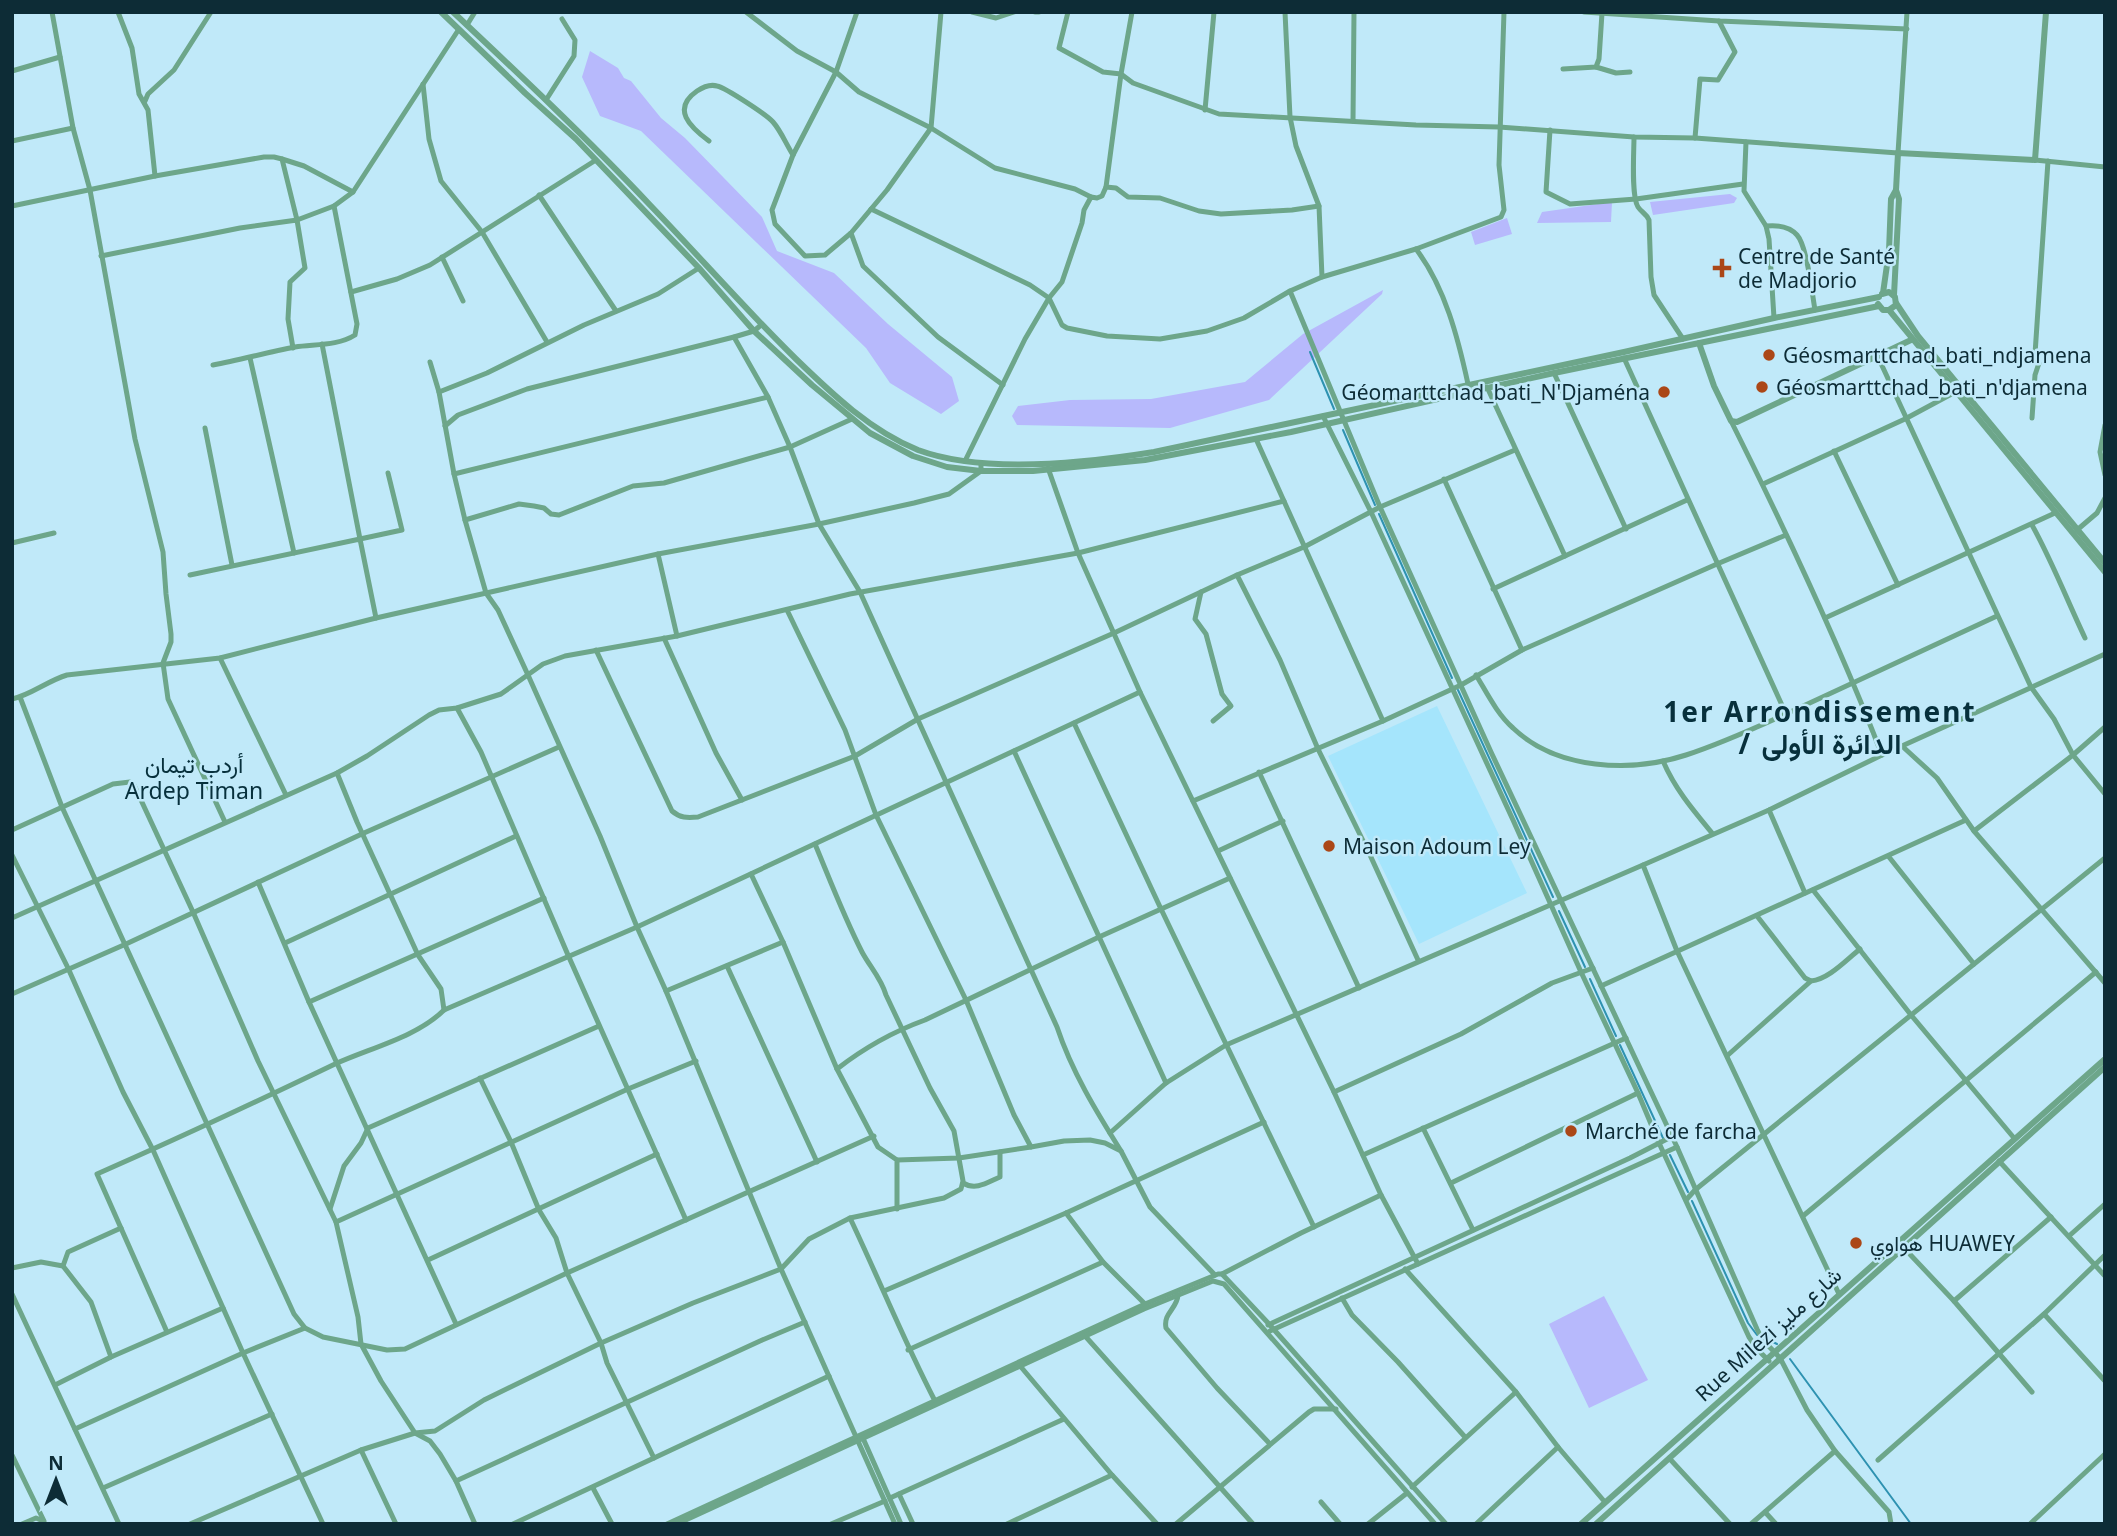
<svg xmlns="http://www.w3.org/2000/svg" width="2117" height="1536" viewBox="0 0 2117 1536" font-family="'Noto Sans',Vazirmatn,sans-serif">
	<style>
		.built { fill: #a5e5fc }
		.green { fill: #b7b9fc }
		.lines { fill: none; stroke-linecap: round; stroke-linejoin: round }
		.stream { stroke: #2e92b1; stroke-width: 2 }
		.minor { stroke: #6da68a; stroke-width: 5 }
		.tertiary { stroke: #6da68a; stroke-width: 6 }
		.poi-dot { fill: #ab4717; stroke: #c0e9f9; stroke-width: 2.5 }
		.labels { text-anchor: middle; dominant-baseline: central; stroke-width: 5; stroke-linejoin: round; paint-order: stroke }
		.poi-label { font-size: 21px; fill: #0d2c36; stroke: #c0e9f9; text-anchor: start }
		.street-label { font-size: 21px; fill: #0d2c36; stroke: #c0e9f9 }
		.neighbourhood-label { font-size: 23px; fill: #07303c; stroke: #c0e9f9 }
		.district-label { font-size: 28px; font-weight: bold; letter-spacing: 2px; fill: #07303c; stroke: #c0e9f9 }
	</style>
	<rect width="100%" height="100%" fill="#c0e9f9"/>
	<polygon class="built" points="1437,706 1527,893 1419,944 1328,756"/>
	<g class="green">
		<polygon points="590,51 618,68 624,78 631,81 661,118 685,138 762,217 777,251 834,273 888,324 952,377 959,401 941,414 890,383 866,348 641,131 600,116 582,77"/>
		<polygon points="1730,194 1737,198 1734,203 1653,215 1650,202"/>
		<polygon points="1612,202 1611,222 1537,223 1542,212"/>
		<polygon points="1507,218 1512,234 1475,245 1471,232"/>
		<polygon points="1383,290 1382,294 1269,400 1170,428 1017,425 1012,416 1018,406 1070,400 1151,399 1245,382 1303,334"/>
		<polygon points="1604,1296 1648,1380 1589,1408 1549,1324"/>
	</g>
	<g class="lines">
		<g class="stream">
			<polyline points="1310,352 1334,409"/>
			<polyline points="1343,430 1375,505"/>
			<polyline points="1379,514 1452,678"/>
			<polyline points="1458,690 1553,897"/>
			<polyline points="1559,911 1585,967"/>
			<polyline points="1590,979 1616,1036"/>
			<polyline points="1620,1045 1663,1138"/>
			<polyline points="1670,1155 1688,1192"/>
			<polyline points="1692,1201 1748,1323 1757,1335"/>
			<polyline points="1765,1338 1777,1344"/>
			<polyline points="1790,1359 1911,1524"/>
		</g>
		<g class="minor">
			<polyline points="52,12 73,128 90,190 135,439 163,552 166,594 171,634 171,642 163,663 168,699 225,822"/>
			<polyline points="118,12 132,48 139,94 148,110 155,176"/>
			<polyline points="746,12 797,51 836,72 859,92 931,128 995,168 1075,189 1091,197"/>
			<polyline points="857,12 836,72 793,155 772,210 775,224 805,256 825,255 851,233 887,190 931,128 941,12"/>
			<polyline points="972,12 996,18 1014,12"/>
			<polyline points="1035,12 1039,12"/>
			<polyline points="1068,12 1059,48 1103,72 1121,74 1133,83 1219,114 1416,125 1499,127 1634,137 1695,138 1898,153 1907,12"/>
			<polyline points="1285,12 1290,117 1296,146 1319,206 1322,277"/>
			<polyline points="1584,12 1719,21 1907,29"/>
			<polyline points="467,25 475,12"/>
			<polyline points="1596,67 1616,73 1630,72"/>
			<polyline points="1563,69 1596,67 1599,59 1602,13"/>
			<polyline points="12,71 60,57"/>
			<polyline points="423,84 429,139 441,181 482,232 547,342"/>
			<polyline points="546,100 574,56 575,40 562,19"/>
			<polyline points="145,101 148,94 174,70 211,12"/>
			<polyline points="1205,110 1214,12"/>
			<polyline points="1353,121 1354,12"/>
			<polyline points="1550,130 1546,192 1570,204 1636,199 1743,184"/>
			<path d="M1634 137C1634 152 1631 196 1638 207 1642 213 1646 213 1649 220L1651 277 1654 295 1683 339"/>
			<polyline points="1695,138 1700,79 1718,80 1735,52 1719,21"/>
			<polyline points="12,141 73,128"/>
			<path d="M709 141C690 127 671 109 697 91 703 87 710 84 717 86 726 88 767 115 773 122 781 131 786 144 793 155"/>
			<polyline points="1746,142 1744,191 1766,226 1769,239 1774,318"/>
			<polyline points="282,159 304,166 353,192"/>
			<polyline points="2035,160 2105,167"/>
			<polyline points="1106,187 1116,188 1128,197 1160,198 1199,211 1221,214 1292,210 1319,206"/>
			<polyline points="539,195 616,311"/>
			<polyline points="12,206 155,176 264,157 274,157 282,159 297,220 334,206 353,192 459,29"/>
			<polyline points="871,209 1030,285 1049,298 1062,325 1067,328 1107,336 1160,339 1207,331 1244,318 1290,291 1322,277 1416,249 1501,217 1504,210 1499,165 1504,12"/>
			<path d="M1766 226C1776 225 1789 226 1797 235 1807 246 1812 293 1815 310"/>
			<polyline points="851,233 863,266 938,337 1003,385"/>
			<path d="M1416 249C1445 287 1458 338 1468 384"/>
			<polyline points="101,256 240,228 297,220 305,268 290,282 288,319 293,348"/>
			<polyline points="442,257 463,301"/>
			<polyline points="1290,291 1380,507 1491,752 1677,1147 1757,1329 1762,1339 1780,1358 1807,1410 1835,1451 1889,1512 1891,1524"/>
			<polyline points="351,292 397,279 430,265 596,160"/>
			<path d="M734 337 768 397 790 447 819 524 860 592 1057 1027C1072 1072 1096 1111 1121 1151"/>
			<polyline points="322,344 360,539 402,530 388,473"/>
			<polyline points="1878,357 2031,687 2054,719 2073,755 2105,794"/>
			<polyline points="250,358 294,553"/>
			<polyline points="1624,358 1786,714 1997,616"/>
			<polyline points="430,362 439,392 454,474 465,520 486,593 498,610 528,675 600,836 637,927 666,991 781,1269 895,1524"/>
			<path d="M213 365C240 360 268 352 295 347 315 344 338 346 355 335L357 324 334 206"/>
			<polyline points="1554,373 1626,529"/>
			<polyline points="1487,387 1565,556"/>
			<polyline points="439,392 487,373 584,325 658,294 699,268"/>
			<polyline points="1323,416 1371,512 1513,820 1581,972 1638,1093 1659,1143 1749,1337 1758,1350 1769,1361"/>
			<polyline points="2032,418 2035,375 2039,363 2035,354 2048,161"/>
			<path d="M1731 421C1786 531 1838 641 1882 755L2105 654"/>
			<polyline points="2105,425 2100,452 2105,475"/>
			<polyline points="445,426 458,415 527,389 734,337 754,331 761,325"/>
			<polyline points="205,428 232,565"/>
			<polyline points="1834,451 1898,585"/>
			<polyline points="965,461 1025,339 1049,298 1062,282 1082,223 1084,210 1091,197 1097,198 1102,196 1106,187 1121,74 1132,12"/>
			<polyline points="1048,468 1078,553 1140,692 1334,1092 1381,1195 1418,1264"/>
			<polyline points="454,474 768,397"/>
			<polyline points="1444,479 1522,650"/>
			<polyline points="1763,484 1905,419 1959,390"/>
			<polyline points="465,520 519,504 534,506 544,508 551,514 559,515 633,486 664,483 790,447 852,419"/>
			<path d="M2032 525C2052 561 2067 600 2085 638"/>
			<polyline points="2077,530 2097,513 2105,498"/>
			<polyline points="12,543 54,533"/>
			<polyline points="658,554 677,636"/>
			<polyline points="190,575 360,539 376,618"/>
			<polyline points="1237,575 1280,660 1318,749 1370,855 1418,960"/>
			<polyline points="1493,589 1687,500"/>
			<polyline points="1201,592 1195,619 1206,634 1222,694 1231,706 1213,721"/>
			<polyline points="787,610 845,730 876,815 966,1000 1014,1115 1031,1147 1064,1141 1090,1140 1105,1143 1121,1151 1150,1207 1215,1275"/>
			<polyline points="1825,618 2055,513"/>
			<polyline points="664,638 716,753 742,800"/>
			<path d="M596 650 672 811C680 818 687 818 698 817L855 756 918 719 1114 633 1237 575 1304 547 1380 507 1515 450"/>
			<polyline points="220,658 286,795"/>
			<path d="M1476 675C1487 693 1497 714 1513 728 1557 770 1631 773 1686 755 1720 744 1753 729 1786 714"/>
			<polyline points="20,697 62,807 294,1314 305,1328 323,1337 387,1350 405,1349 567,1273 874,1136"/>
			<path d="M12 699C31 695 47 681 67 675L220 658 376 618 658 554 819 524 914 503 949 494 981 471V464"/>
			<polyline points="457,708 481,752 568,955 686,1220"/>
			<polyline points="1383,721 1461,685 1522,650 1717,564 1786,535"/>
			<polyline points="1074,723 1161,909 1314,1227"/>
			<polyline points="1902,746 1937,778 1974,831 2105,983"/>
			<polyline points="1014,751 1166,1083"/>
			<path d="M1663 761C1675 789 1693 810 1712 833"/>
			<polyline points="1259,772 1359,988"/>
			<polyline points="337,773 357,822 418,955 441,989 444,1010"/>
			<polyline points="1193,801 1383,721 1256,439"/>
			<polyline points="1769,810 1805,893"/>
			<polyline points="12,830 113,784 130,782 134,785 193,912 258,1061 336,1222 358,1317 361,1344 381,1381 415,1433 430,1441 440,1454 456,1481 475,1524"/>
			<polyline points="1974,831 2073,755 2105,727"/>
			<polyline points="1218,851 1283,821"/>
			<polyline points="12,855 68,968 123,1092 153,1150 243,1353 323,1524"/>
			<polyline points="1889,857 1974,964"/>
			<polyline points="751,874 783,942 837,1069 878,1147 897,1160 897,1209"/>
			<polyline points="258,882 309,1002 456,1324"/>
			<polyline points="1813,890 1911,1015 2014,1138"/>
			<polyline points="1757,916 1805,978 1811,981"/>
			<polyline points="12,918 337,773 367,756 429,715 439,710 457,708 501,694 543,664 565,656 677,636 850,594 1078,553 1284,501"/>
			<polyline points="285,943 516,836"/>
			<polyline points="727,966 817,1162"/>
			<polyline points="1601,986 1966,820"/>
			<polyline points="666,991 783,942"/>
			<polyline points="12,994 126,944 364,833 559,747"/>
			<polyline points="309,1002 544,898"/>
			<path d="M1728 1055 1811 981C1829 979 1846 960 1860 949"/>
			<path d="M837 1069C864 1048 892 1032 925 1020L1099 937 1230 878"/>
			<polyline points="480,1078 511,1142 539,1210 556,1238 567,1273 601,1343 607,1363 654,1458"/>
			<polyline points="1334,1092 1461,1034 1552,983 1593,968"/>
			<polyline points="1423,1128 1473,1230"/>
			<polyline points="1110,1133 1166,1083 1226,1045 1643,865"/>
			<polyline points="1363,1155 1626,1038"/>
			<polyline points="897,1160 959,1158 1031,1147"/>
			<polyline points="1999,1161 2105,1276"/>
			<path d="M963 1183C976 1191 988 1182 1000 1177V1152"/>
			<polyline points="1451,1183 1638,1093"/>
			<polyline points="1686,1200 1695,1190 2105,858"/>
			<polyline points="330,1209 344,1166 361,1143 368,1128 599,1026"/>
			<polyline points="1066,1213 1103,1262 1145,1304"/>
			<polyline points="1803,1216 2096,972"/>
			<path d="M850 1218C879 1279 904 1341 935 1401"/>
			<polyline points="336,1222 628,1089 696,1061"/>
			<polyline points="2069,1236 2105,1204"/>
			<polyline points="1904,1248 1954,1301 2032,1392"/>
			<polyline points="428,1260 657,1154"/>
			<polyline points="63,1266 91,1302 111,1357"/>
			<polyline points="12,1268 41,1262 63,1266 68,1252 121,1228"/>
			<polyline points="1405,1269 1516,1392 1558,1447 1604,1501"/>
			<polyline points="1222,1274 1301,1233 1381,1195"/>
			<polyline points="884,1291 1066,1213 1264,1122"/>
			<polyline points="12,1294 119,1524"/>
			<polyline points="1839,1294 1677,951 1643,865 1769,810 1882,755"/>
			<path d="M1178 1295C1177 1309 1163 1313 1166 1328L1217 1388 1270 1444"/>
			<polyline points="1342,1298 1352,1315 1398,1362 1465,1437"/>
			<polyline points="1954,1301 2051,1217"/>
			<polyline points="2044,1314 2105,1381"/>
			<polyline points="1268,1325 1630,1158 1671,1137"/>
			<polyline points="1270,1331 1677,1147"/>
			<path d="M167 1332 97 1174C177 1139 256 1102 335 1064 370 1048 417 1037 444 1010L637 927 1140 692"/>
			<polyline points="1086,1337 1253,1524"/>
			<polyline points="908,1350 1103,1262"/>
			<polyline points="1021,1367 1112,1475 1157,1524"/>
			<polyline points="55,1385 111,1357 223,1308"/>
			<polyline points="75,1429 243,1353 305,1328"/>
			<polyline points="862,1436 901,1524"/>
			<polyline points="361,1450 396,1524"/>
			<polyline points="12,1455 44,1521"/>
			<polyline points="1669,1458 1730,1524"/>
			<polyline points="1878,1460 2044,1314 2105,1255"/>
			<polyline points="456,1481 760,1341 805,1322"/>
			<polyline points="1412,1487 1516,1392"/>
			<polyline points="103,1488 272,1414"/>
			<polyline points="593,1488 612,1524"/>
			<polyline points="899,1494 913,1524"/>
			<polyline points="890,1498 1064,1419"/>
			<polyline points="1321,1502 1340,1524"/>
			<polyline points="1765,1512 1776,1524"/>
			<polyline points="22,1524 36,1518 43,1521"/>
			<path d="M190 1524 361 1450 415 1433 435 1431 484 1400 601 1343 693 1303 781 1269 809 1239 850 1218 944 1198 961 1189 963 1181 954 1131 930 1088 886 995C881 978 870 967 862 952 844 917 830 880 815 844"/>
			<polyline points="513,1524 829,1376"/>
			<polyline points="667,1524 1145,1304 1218,1274 1222,1274 1269,1324 1446,1524"/>
			<polyline points="677,1524 1144,1309 1213,1281 1224,1284 1435,1524"/>
			<polyline points="831,1524 885,1501"/>
			<polyline points="1007,1524 1112,1475"/>
			<polyline points="1176,1524 1309,1412 1314,1409 1336,1409"/>
			<polyline points="1368,1524 1407,1493"/>
			<polyline points="1476,1524 1558,1447"/>
			<polyline points="1751,1524 1835,1451"/>
			<polyline points="2030,1524 2105,1454"/>
		</g>
		<g class="tertiary">
			<polyline points="441,12 525,93 576,139 699,268 754,331 812,385 870,433 913,456 947,467 981,471 1033,471 1145,460 1291,432 1554,373 1879,306"/>
			<path d="M453 12C520 75 587 138 650 205 699 256 745 309 796 359 832 394 871 431 918 450 983 474 1086 463 1154 452L1624 352 1774 318 1879 297"/>
			<polyline points="1883,293 1889,251 1891,199 1896,190 1898,153 2035,160 2046,12"/>
			<polyline points="1882,294 1889,292 1895,297 1896,305 1889,310"/>
			<polyline points="1894,295 1899,199 1896,190"/>
			<polyline points="1896,303 1918,336 2105,563"/>
			<polyline points="1878,304 1883,310 1889,310 2105,572"/>
			<polyline points="1699,343 1714,386 1731,421 1737,422 1911,340"/>
			<polyline points="1581,1524 2105,1059"/>
			<polyline points="1596,1524 2105,1067"/>
		</g>
	</g>
	<g class="poi-dot">
		<path d="M1718.5 257.5h7v7h7v7h-7v7h-7v-7h-7v-7h7z"/>
		<circle cx="1769" cy="355" r="7"/>
		<circle cx="1762" cy="387" r="7"/>
		<circle cx="1664" cy="392" r="7"/>
		<circle cx="1329" cy="846" r="7"/>
		<circle cx="1571" cy="1131" r="7"/>
		<circle cx="1856" cy="1243" r="7"/>
	</g>
	<g class="labels">
		<g class="poi-label">
			<text x="1738" y="256">Centre de Santé<tspan x="1738" dy="24">de Madjorio</tspan></text>
			<text x="1783" y="355">Géosmarttchad_bati_ndjamena</text>
			<text x="1776" y="387">Géosmarttchad_bati_n'djamena</text>
			<text x="1650" y="392" text-anchor="end">Géomarttchad_bati_N'Djaména</text>
			<text x="1343" y="846">Maison Adoum Ley</text>
			<text x="1585" y="1131">Marché de farcha</text>
			<text x="1870" y="1243">هواوي HUAWEY</text>
		</g>
		<g class="street-label">
			<text transform="translate(1768 1334) rotate(-42)">Rue Milezi شارع مليز</text>
		</g>
		<g class="neighbourhood-label">
			<text x="194" y="764">أردب تيمان<tspan x="194" dy="26">Ardep Timan</tspan></text>
		</g>
		<g class="district-label">
			<text x="1820" y="711">1er Arrondissement<tspan x="1820" dy="32">/ الدائرة الأولى</tspan></text>
		</g>
	</g>
	<rect width="2117" height="1536" fill="none" stroke="#0d2c36" stroke-width="28"/>
	<g transform="translate(56 1480)" stroke="#c0e9f9" stroke-width="5" paint-order="stroke">
	<path d="M0-5L12 26L0 18L-12 26Z" fill="#0d2c36"/>
	<text y="-10" font-size="19" font-weight="bold" text-anchor="middle" fill="#0d2c36">N</text>
	</g>
</svg>
